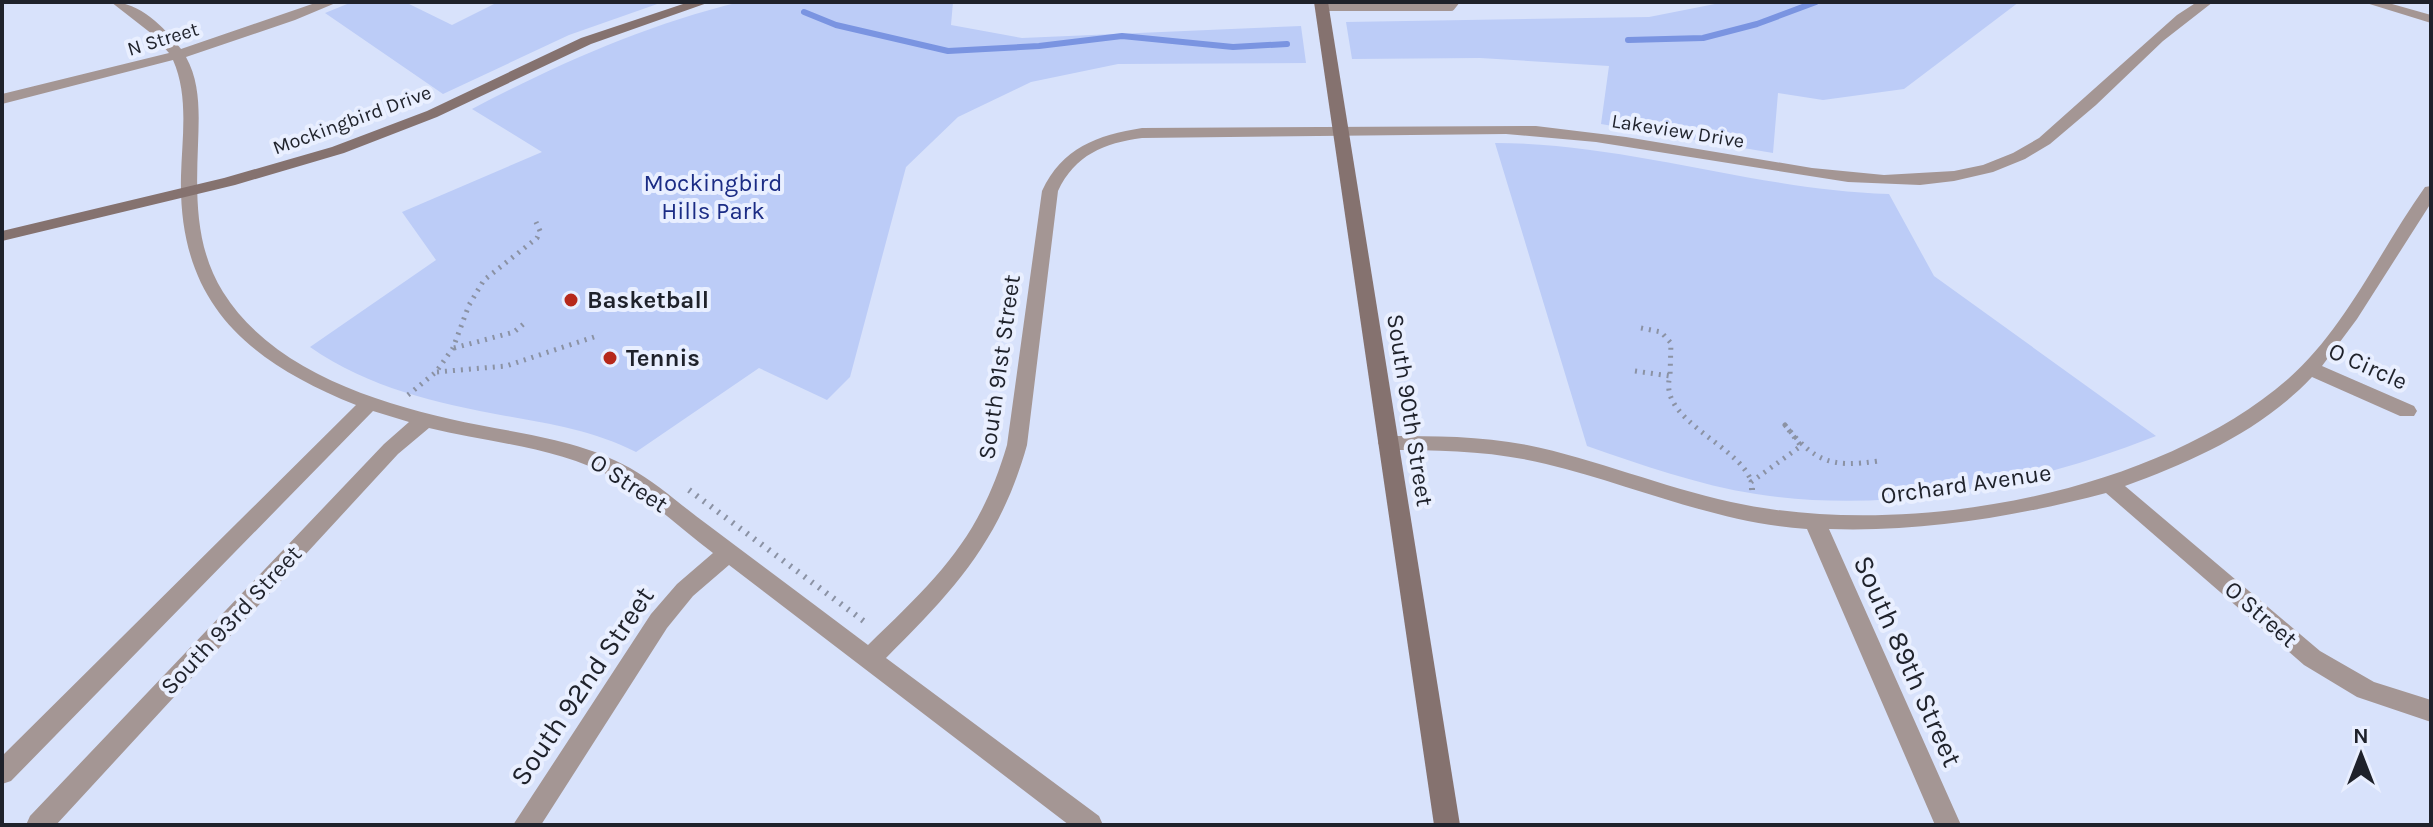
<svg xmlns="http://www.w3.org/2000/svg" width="2433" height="827" viewBox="0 0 2433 827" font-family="Karla,sans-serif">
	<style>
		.green { fill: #bcccf7 }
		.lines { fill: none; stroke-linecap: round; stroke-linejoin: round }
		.stream { stroke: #7a94e1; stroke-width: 6 }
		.path-far1 { stroke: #8b92a4; stroke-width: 5; stroke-dasharray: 2 6; stroke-linecap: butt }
		.path { stroke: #8b92a4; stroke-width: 6; stroke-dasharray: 2 7; stroke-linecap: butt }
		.lane { stroke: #a49694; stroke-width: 8 }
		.street { fill: #a49694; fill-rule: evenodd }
		.secondary { fill: #85726f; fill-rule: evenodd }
		.poi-dot { fill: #b6281b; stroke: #e9efff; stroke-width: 3 }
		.labels { text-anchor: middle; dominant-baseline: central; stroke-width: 8; stroke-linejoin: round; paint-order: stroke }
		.far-street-label { font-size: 20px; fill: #1f222b; stroke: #e9efff }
		.park-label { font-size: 24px; fill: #1b2c85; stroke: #e9efff }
		.poi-label { font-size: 24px; font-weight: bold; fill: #1f222b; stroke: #e9efff; text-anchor: start }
		.street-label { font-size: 24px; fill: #1f222b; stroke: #e9efff }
		.near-street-label { font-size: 28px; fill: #1f222b; stroke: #e9efff }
	</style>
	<rect width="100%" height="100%" fill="#d8e2fb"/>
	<g class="green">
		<polygon points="352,2 405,2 452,25 498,2 663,2 569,35 443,94 325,13"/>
		<path d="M740 2H953L951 25 1022 38 1301 26 1306 63 1118 64 1031 82 958 117 906 167 850 377 827 400 759 368 636 452C594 431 551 424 506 416 436 403 369 388 310 347L436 260 402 212 542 152 472 109C558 64 645 25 740 2Z"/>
		<polygon points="1725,2 2019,2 1904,89 1823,100 1778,93 1773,153 1601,124 1609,66 1480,58 1352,59 1346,22 1649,17"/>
		<path d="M1495 143C1628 143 1756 190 1889 194L1934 276 2156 436C2031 485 1892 515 1756 494 1698 485 1642 465 1587 446Z"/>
	</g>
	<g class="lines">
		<g class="stream">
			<polyline points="804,12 836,25 948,51 1039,46 1122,36 1233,47 1287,44"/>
			<polyline points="1628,40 1703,38 1757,24 1816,2"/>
		</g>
		<g class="path-far1">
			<polyline points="1641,328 1661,332 1671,343 1670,376"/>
			<polyline points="454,348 514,332 527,321"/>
			<path d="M1635 371 1670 376C1657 420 1739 445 1751 481"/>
			<polyline points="437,372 506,366 594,337"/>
			<polyline points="408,395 436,372 453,348 469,305 484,280 537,238 540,231 536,222"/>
			<path d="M1752 490 1751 482 1801 446 1785 425C1815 462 1831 468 1878 461"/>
		</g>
		<g class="path">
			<polyline points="1752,488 1752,493"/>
			<polyline points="689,490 869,625"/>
		</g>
		<polyline class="lane" points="1322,7 1451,7 1455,2"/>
		<g class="street">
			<path d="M111 2C140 2 164 27 181 49L318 2H338L295 20 186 57C201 84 199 115 198 145 196 196 195 247 223 292 275 375 389 407 479 425 530 435 584 442 630 468 657 483 683 507 708 525 761 565 815 605 868 645 937 578 979 540 1007 445L1042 191C1062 148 1097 135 1142 128L1536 126 1626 137 1812 168 1884 175 1954 171 1983 165 2013 153 2039 138 2177 15 2197 2H2213L2163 41 2096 105 2050 144 2025 159 1993 172 1954 181 1920 185 1848 182 1596 142 1506 134 1142 138C1104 143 1075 155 1058 191L1027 445C1000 541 955 589 886 658L1099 816 1103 825H1069L729 565 693 596 667 628 541 825H513L651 614 677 584 713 553C681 529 649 498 614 478 558 447 490 443 429 428L398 454 56 825H26L30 816 384 444 409 422 373 411 11 781 2 784V756L356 405C245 360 178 302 181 176 182 138 189 96 173 60L2 104V94L169 53 152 34Z"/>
			<polygon points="2363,2 2385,2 2431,15 2431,23"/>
			<path d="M2431 186V203L2357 319 2322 366 2414 406 2417 411 2414 416H2400L2312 377C2261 431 2193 461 2125 486L2320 651 2374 682 2431 700V722L2357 697 2304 665 2106 493C2014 517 1924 532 1829 529L1961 825H1935L1807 529C1716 523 1633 485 1546 464 1494 451 1441 450 1388 450L1381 448 1378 443 1381 438 1388 436C1434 436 1481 436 1527 445 1596 459 1662 487 1731 502 1903 540 2153 496 2288 379 2346 328 2380 250 2425 187Z"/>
		</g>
		<g class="secondary">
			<polygon points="689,2 710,2 591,44 437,117 344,153 235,185 2,241 2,231 224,178 332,147 427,111 581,38"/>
			<polygon points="1314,2 1328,2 1460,825 1434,825"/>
		</g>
	</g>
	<g class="poi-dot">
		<circle cx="571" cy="300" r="8"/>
		<circle cx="610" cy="358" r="8"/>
	</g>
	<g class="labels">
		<g class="far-street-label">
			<text transform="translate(163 39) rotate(-17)">N Street</text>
			<text transform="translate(352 120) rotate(-20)">Mockingbird Drive</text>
			<text transform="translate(1678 131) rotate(9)">Lakeview Drive</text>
		</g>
		<g class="park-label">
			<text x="713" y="183">Mockingbird<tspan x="713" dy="28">Hills Park</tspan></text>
		</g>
		<g class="poi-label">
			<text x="587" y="300">Basketball</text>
			<text x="626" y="358">Tennis</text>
		</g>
		<g class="street-label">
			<text transform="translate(2368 366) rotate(24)">O Circle</text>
			<text transform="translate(999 367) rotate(-82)">South 91st Street</text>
			<text transform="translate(1410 410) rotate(81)">South 90th Street</text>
			<text transform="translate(629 483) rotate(33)">O Street</text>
			<text transform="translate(1966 484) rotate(-8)">Orchard Avenue</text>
			<text transform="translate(2261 614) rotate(41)">O Street</text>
			<text transform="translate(231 620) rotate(-47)">South 93rd Street</text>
		</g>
		<g class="near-street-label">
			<text transform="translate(1908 661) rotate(66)">South 89th Street</text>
			<text transform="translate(582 686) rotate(-56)">South 92nd Street</text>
		</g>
	</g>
	<rect width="2433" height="827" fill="none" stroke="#1f222b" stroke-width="8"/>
	<g transform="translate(2361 755)" stroke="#e9efff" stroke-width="6" paint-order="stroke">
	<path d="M0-6L14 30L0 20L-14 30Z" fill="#1f222b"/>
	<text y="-12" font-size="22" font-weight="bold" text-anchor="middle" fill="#1f222b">N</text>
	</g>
</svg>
